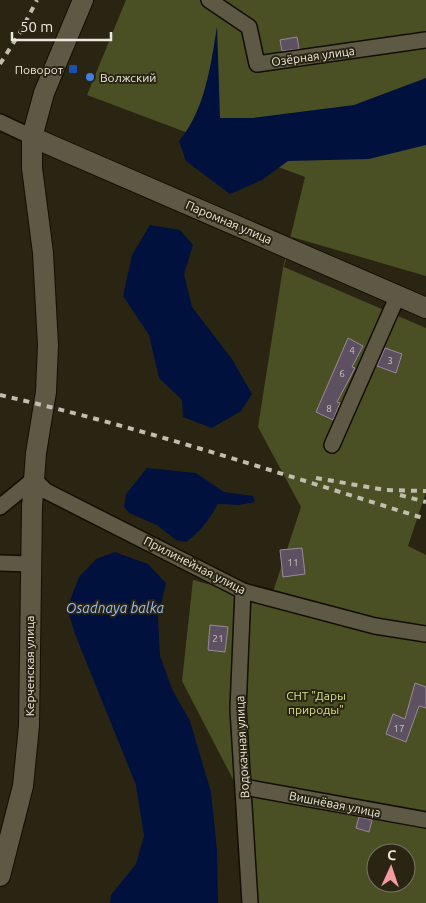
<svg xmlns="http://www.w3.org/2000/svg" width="426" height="903" viewBox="0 0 426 903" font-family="Ubuntu,sans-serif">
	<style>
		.green { fill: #4a5024; fill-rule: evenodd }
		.water { fill: #00113d }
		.building { fill: #5d5060; stroke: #988a9b }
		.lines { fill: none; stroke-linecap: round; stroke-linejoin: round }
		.minor-casing { stroke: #120e01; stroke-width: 18 }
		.tertiary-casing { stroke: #120e01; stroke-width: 22 }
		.minor { stroke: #5e5945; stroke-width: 15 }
		.tertiary { stroke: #5e5945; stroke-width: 20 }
		.rail { stroke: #c0beb0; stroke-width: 4; stroke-dasharray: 6 6; stroke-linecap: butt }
		.transit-dot { fill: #1a4fb4; stroke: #2a2513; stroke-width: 2 }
		.shop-dot { fill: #3f7fe0; stroke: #2a2513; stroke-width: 2 }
		.labels { text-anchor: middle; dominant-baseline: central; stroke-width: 4; stroke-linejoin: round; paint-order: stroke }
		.number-label { font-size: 10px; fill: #c8c3be }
		.street-label { font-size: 12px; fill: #ebe9dd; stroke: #2a2513 }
		.poi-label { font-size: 12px; fill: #ebe9dd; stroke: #2a2513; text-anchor: end }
		.park-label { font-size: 12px; fill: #d2e282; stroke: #2a2513 }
		.water-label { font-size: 14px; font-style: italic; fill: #9ac1fe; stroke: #2a2513 }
	</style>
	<rect width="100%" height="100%" fill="#2a2513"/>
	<path class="green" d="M126 0H426V276L292 237 284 267 426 328V492L408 546 426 555V903H245L238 789 182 681 193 580 270 601 301 507 258 427 283 268 305 177 87 95ZM376 853H406V883H376Z"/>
	<g class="water">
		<path d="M217 26 220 118H253L354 105 426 78V145L369 159 288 161 262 180 230 194 186 161 179 141C205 110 211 65 217 26Z"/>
		<polygon points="150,225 180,230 193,245 184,274 192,307 232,359 252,394 241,411 212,428 183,417 182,400 159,378 149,335 123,296 132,255"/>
		<path d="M147 468 196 473 224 492 253 496 255 502 239 505 218 504C209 520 201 531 186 542L176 540 157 525 129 513 124 507 126 494Z"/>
		<polygon points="115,552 148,564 166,583 158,617 160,656 172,689 190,721 211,792 217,850 218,903 110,903 111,895 136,864 144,836 136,785 75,634 67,608 79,577 96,559"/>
	</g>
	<g class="building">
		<polygon points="297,37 299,49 282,51 280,40"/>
		<polygon points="348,338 363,346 352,367 355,368 337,402 340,403 333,420 316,412"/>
		<polygon points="385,348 402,354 396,373 377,366"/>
		<polygon points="302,548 305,574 283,577 280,550"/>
		<polygon points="210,625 228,627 225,652 208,650"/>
		<polygon points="415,683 426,687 426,708 419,706 406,742 386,734 393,714 405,719"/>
		<polygon points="359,817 372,820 369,832 356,828"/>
	</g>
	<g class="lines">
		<defs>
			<g id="minor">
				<polyline points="209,0 249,27 257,64 426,40"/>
				<polyline points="0,122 32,137"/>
				<polyline points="332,445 398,295"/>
				<polyline points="0,507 34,479 46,491 243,591 375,626 426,634"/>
				<polyline points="0,563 29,564"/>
				<polyline points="243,591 238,709 250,903"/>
				<polyline points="244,787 426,820"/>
			</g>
			<g id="tertiary">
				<polyline points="32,137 426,308"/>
				<polyline points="0,876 23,786 29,726 32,507 36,453 46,392 48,345 43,253 32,168 32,137 44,93 83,0"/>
			</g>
		</defs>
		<use href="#minor" class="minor-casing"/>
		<use href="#tertiary" class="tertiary-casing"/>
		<use href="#minor" class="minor"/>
		<use href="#tertiary" class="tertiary"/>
		<g class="rail">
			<polyline points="0,64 21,31 37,0"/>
			<path d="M0 395C144 428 285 475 426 519"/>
			<polyline points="316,478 385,490 426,491"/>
			<polyline points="400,495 426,502"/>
		</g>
	</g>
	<rect class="transit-dot" x="68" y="64" width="10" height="10" rx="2.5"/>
	<circle class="shop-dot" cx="90" cy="77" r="5"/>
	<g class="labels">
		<g class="number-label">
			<text x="352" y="350">4</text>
			<text x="390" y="360">3</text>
			<text x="342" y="373">6</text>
			<text x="329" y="408">8</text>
			<text x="293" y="562">11</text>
			<text x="218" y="638">21</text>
			<text x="399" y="728">17</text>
		</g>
		<g class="street-label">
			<text transform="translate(313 56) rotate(-8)">Озёрная улица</text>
			<text transform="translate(229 222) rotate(23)">Паромная улица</text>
			<text transform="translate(195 565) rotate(27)">Прилинейная улица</text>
			<text transform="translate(29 666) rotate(-90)">Керченская улица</text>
			<text transform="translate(242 747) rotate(-93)">Водокачная улица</text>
			<text transform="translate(335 804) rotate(11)">Вишнёвая улица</text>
		</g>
		<g class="poi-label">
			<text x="63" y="69">Поворот</text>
			<text x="100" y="77" text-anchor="start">Волжский</text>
		</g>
		<g class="park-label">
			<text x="316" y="695">СНТ "Дары<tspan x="316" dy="14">природы"</tspan></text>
		</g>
		<g class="water-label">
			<text x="115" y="608">Osadnaya balka</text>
		</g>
	</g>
	<g transform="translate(391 868) rotate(3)"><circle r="24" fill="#2a2513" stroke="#777364"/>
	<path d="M0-4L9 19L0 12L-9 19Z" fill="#f49aa0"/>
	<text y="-8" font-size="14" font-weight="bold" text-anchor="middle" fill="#ebe9dd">С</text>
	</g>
	<path d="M12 32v8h99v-8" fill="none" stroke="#ebe9dd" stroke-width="2.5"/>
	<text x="20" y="32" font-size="15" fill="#ebe9dd" stroke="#2a2513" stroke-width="4" paint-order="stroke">50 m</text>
</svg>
